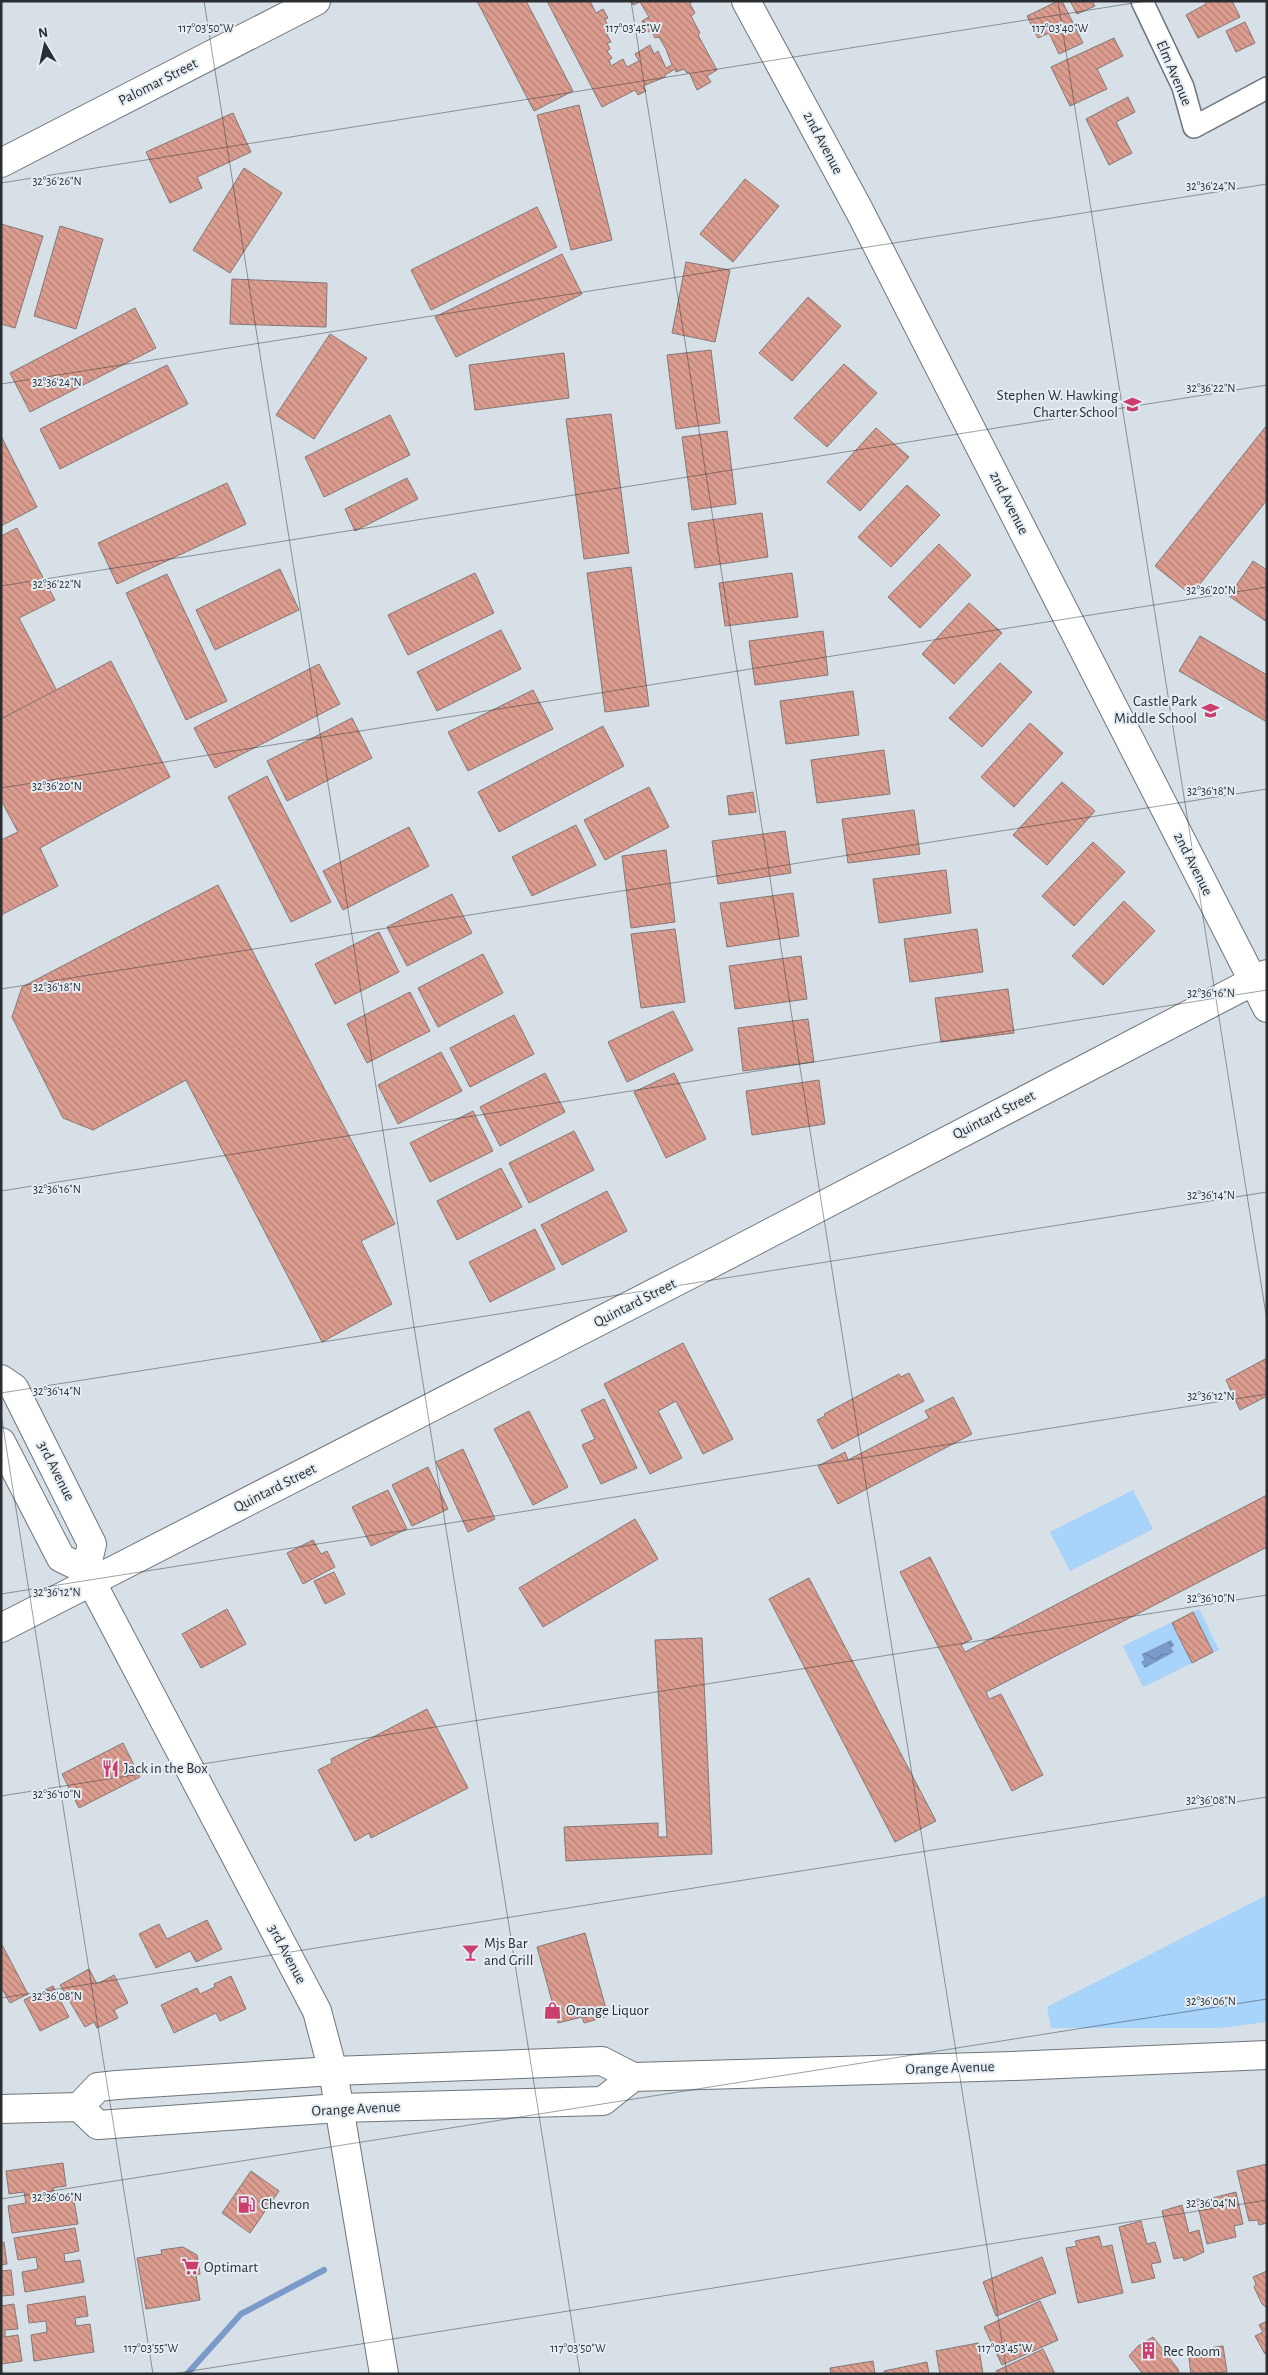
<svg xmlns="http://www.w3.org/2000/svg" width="1268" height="2375" viewBox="0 0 1268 2375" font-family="'Alegreya Sans',sans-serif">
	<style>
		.grass { fill: #a8d3fa }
		.water { fill: url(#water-waves) }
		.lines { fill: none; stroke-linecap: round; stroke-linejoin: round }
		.stream { stroke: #7a9bca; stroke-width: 6 }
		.building { fill: url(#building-back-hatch); stroke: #837876 }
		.street-casing { stroke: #6e757c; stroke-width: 24 }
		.secondary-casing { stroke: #6e757c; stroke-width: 30 }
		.primary-casing { stroke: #6e757c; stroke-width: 30 }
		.street { stroke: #fff; stroke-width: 21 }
		.secondary { stroke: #fff; stroke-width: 28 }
		.primary { stroke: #fff; stroke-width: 28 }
		.ticks { fill: none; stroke: #2b2e30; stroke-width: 1; stroke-opacity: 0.45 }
		.labels { text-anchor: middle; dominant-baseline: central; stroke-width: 4; stroke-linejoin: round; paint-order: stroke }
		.street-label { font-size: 15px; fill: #2b2e30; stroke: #e4edf4 }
		.poi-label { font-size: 15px; fill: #2b2e30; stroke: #e4edf4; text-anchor: start }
		.ticks-label { font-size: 12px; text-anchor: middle; fill: #2b2e30; stroke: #e4edf4; stroke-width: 4; stroke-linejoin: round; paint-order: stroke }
	</style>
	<defs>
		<pattern id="water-waves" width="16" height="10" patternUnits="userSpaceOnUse" patternTransform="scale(1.25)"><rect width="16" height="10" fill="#7a9bca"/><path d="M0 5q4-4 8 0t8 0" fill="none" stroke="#647fa4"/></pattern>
		<pattern id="building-back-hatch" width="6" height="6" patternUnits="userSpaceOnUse" patternTransform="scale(1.25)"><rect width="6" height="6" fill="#dc9d90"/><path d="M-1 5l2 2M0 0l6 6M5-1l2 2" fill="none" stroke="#b38076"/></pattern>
	</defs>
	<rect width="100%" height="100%" fill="#d7dfe7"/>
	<g class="grass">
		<polygon points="1133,1490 1153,1529 1070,1571 1050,1532"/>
		<polygon points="1199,1609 1219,1650 1143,1687 1123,1646"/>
		<polygon points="1267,1895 1267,2022 1220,2028 1051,2028 1047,2007"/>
	</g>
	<polygon class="water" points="1171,1640 1174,1645 1171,1648 1174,1652 1145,1668 1141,1662 1144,1660 1142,1654"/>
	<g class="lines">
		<polyline class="stream" points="187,2374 241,2314 324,2270"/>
	</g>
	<g class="building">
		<polygon points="477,1 526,1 573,91 534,111"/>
		<polygon points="547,1 590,1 596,13 603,9 608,18 605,19 609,29 605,31 611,42 607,43 610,49 607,51 612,58 609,60 611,66 623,59 627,67 639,61 635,54 650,45 654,54 658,51 666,68 672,65 666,49 659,37 655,38 651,30 648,32 642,21 649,17 640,2 633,5 631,1 692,1 690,4 695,13 691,16 700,33 698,35 717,70 707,76 711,82 697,90 689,72 687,73 684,69 676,72 675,69 665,75 665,77 643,86 646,91 638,95 635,90 602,107"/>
		<polygon points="1058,1 1062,1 1083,43 1059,54 1049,33 1038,38 1027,16"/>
		<polygon points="1070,1 1092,1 1095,6 1077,14"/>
		<polygon points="1205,1 1232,1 1240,17 1198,38 1186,15 1206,4"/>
		<polygon points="1245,22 1255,43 1236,52 1226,31"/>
		<polygon points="1114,38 1123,56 1097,69 1107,89 1070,106 1051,67"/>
		<polygon points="1128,97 1135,112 1116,122 1132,153 1109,165 1086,119"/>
		<polygon points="579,105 612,240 571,250 537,115"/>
		<polygon points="233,113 251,152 197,177 202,188 170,203 146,152"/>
		<polygon points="244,168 282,193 230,273 193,250"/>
		<polygon points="745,179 779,206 733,262 700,234"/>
		<polygon points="537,207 557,247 431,310 411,270"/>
		<polygon points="1,224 43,236 15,328 1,324"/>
		<polygon points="60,226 103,239 76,329 34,316"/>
		<polygon points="562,254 582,294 456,357 435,317"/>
		<polygon points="686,262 730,270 715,342 672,333"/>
		<polygon points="232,279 327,283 326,327 230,324"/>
		<polygon points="808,297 841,326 792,381 759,353"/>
		<polygon points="135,308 156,348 30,412 10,373"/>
		<polygon points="330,334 367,358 314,439 276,415"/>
		<polygon points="711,350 720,423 676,429 667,355"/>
		<polygon points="564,353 569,398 475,410 469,365"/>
		<polygon points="844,364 877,393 827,447 794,418"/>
		<polygon points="167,365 188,404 60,469 40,429"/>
		<polygon points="611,414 629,553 584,559 566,419"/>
		<polygon points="390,415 410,455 324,497 305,457"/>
		<polygon points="1267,425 1267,500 1191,595 1155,566"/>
		<polygon points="876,428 909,457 860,511 827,482"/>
		<polygon points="727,431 736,504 692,510 682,437"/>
		<polygon points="1,436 37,507 1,526"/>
		<polygon points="407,478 418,499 355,531 345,509"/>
		<polygon points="227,483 246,524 117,584 98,543"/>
		<polygon points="907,485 940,515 891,567 858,537"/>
		<polygon points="762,513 768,557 695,568 688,523"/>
		<polygon points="17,528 55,600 19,618 57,691 1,719 1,536"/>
		<polygon points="939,544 971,575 920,628 888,597"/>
		<polygon points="1253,561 1267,570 1267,622 1229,596"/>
		<polygon points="631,567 649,706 605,712 587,573"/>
		<polygon points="280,569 299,610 215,650 196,610"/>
		<polygon points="475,573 494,613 408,655 388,615"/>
		<polygon points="792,573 798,617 725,626 719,583"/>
		<polygon points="167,574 227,701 186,720 126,593"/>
		<polygon points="969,603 1002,633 954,684 922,654"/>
		<polygon points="501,630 521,669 437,711 417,672"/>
		<polygon points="823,631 828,675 755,685 749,641"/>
		<polygon points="1200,636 1267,675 1267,722 1179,671"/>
		<polygon points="111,661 170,777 40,848 58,886 1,915 1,840 18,832 1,800 1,719"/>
		<polygon points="1000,663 1032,692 982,747 949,718"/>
		<polygon points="319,664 340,704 215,768 194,728"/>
		<polygon points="533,690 553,729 468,771 448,732"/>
		<polygon points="853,691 859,735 786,744 780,701"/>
		<polygon points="352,718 372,758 287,801 267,761"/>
		<polygon points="1030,723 1063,753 1014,807 981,777"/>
		<polygon points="603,726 624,766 499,832 478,792"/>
		<polygon points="884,750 890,794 817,803 811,760"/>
		<polygon points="267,776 331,902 291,922 228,797"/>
		<polygon points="1062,782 1095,811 1047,865 1013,835"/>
		<polygon points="649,787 669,827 605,860 584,820"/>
		<polygon points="753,792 756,812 729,815 727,796"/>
		<polygon points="914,810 920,854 848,863 842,819"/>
		<polygon points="576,825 596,865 532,896 512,857"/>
		<polygon points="409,827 429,866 343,910 323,871"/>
		<polygon points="785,831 791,873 718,884 712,841"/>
		<polygon points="1093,842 1125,872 1074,926 1042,896"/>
		<polygon points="666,850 675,922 631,928 622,856"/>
		<polygon points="946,870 951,913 879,923 873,879"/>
		<polygon points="218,885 395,1224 361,1241 392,1304 322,1342 186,1080 93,1130 63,1118 12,1017 22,987"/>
		<polygon points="793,893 799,936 727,947 720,903"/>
		<polygon points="452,894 472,933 407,966 387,927"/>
		<polygon points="1124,901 1155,931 1103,985 1072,956"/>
		<polygon points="675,929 685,1002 641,1008 631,934"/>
		<polygon points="977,929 983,972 910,982 904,939"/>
		<polygon points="379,932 399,972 335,1004 315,964"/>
		<polygon points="483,954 503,993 438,1027 418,988"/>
		<polygon points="801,956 807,999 735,1009 729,966"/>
		<polygon points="1008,989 1014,1033 941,1042 935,998"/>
		<polygon points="410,992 430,1031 367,1063 347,1024"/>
		<polygon points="673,1011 693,1050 627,1082 608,1042"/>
		<polygon points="514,1015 534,1054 470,1087 450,1048"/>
		<polygon points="808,1019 814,1062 743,1071 738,1028"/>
		<polygon points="441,1052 462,1091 398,1124 378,1085"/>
		<polygon points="545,1073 565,1112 500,1146 480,1107"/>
		<polygon points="674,1073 706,1139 666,1158 634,1092"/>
		<polygon points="819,1080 825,1124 752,1135 746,1091"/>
		<polygon points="473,1111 493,1151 430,1182 410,1143"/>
		<polygon points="574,1131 594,1170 529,1203 509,1163"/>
		<polygon points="501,1168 522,1207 457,1240 437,1201"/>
		<polygon points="607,1191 627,1231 562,1265 541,1225"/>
		<polygon points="535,1229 555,1269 490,1302 469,1262"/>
		<polygon points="683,1343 733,1439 703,1454 676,1401 658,1411 682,1458 650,1474 604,1384"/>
		<polygon points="1267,1358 1267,1396 1240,1410 1226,1380"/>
		<polygon points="909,1373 924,1401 832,1449 817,1420 825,1416 824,1414 899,1374 901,1377"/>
		<polygon points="953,1397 972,1434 838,1504 818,1466 845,1452 848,1460 929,1418 925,1411"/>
		<polygon points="604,1399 637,1468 601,1484 582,1445 595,1439 581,1410"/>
		<polygon points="529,1411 568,1487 533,1505 494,1429"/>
		<polygon points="463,1449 495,1519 468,1532 436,1462"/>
		<polygon points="428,1467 448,1509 412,1526 392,1485"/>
		<polygon points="388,1490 407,1529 371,1546 352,1507"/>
		<polygon points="1267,1495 1267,1547 986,1692 989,1699 1001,1694 1043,1775 1012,1791 900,1572 930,1557 972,1639 961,1645 965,1652"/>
		<polygon points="635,1519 658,1559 543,1627 519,1588"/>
		<polygon points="313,1540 321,1554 327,1551 335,1567 303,1584 287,1553"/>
		<polygon points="334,1572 345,1594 325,1604 314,1581"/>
		<polygon points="809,1578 936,1821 895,1842 769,1599"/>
		<polygon points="227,1609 246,1644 201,1668 182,1634"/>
		<polygon points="1193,1612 1213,1652 1192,1663 1172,1623"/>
		<polygon points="702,1638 712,1854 566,1861 564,1827 658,1823 658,1837 667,1837 655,1640"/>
		<polygon points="427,1709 468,1788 371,1838 369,1833 355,1841 318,1770 332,1763 331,1759"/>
		<polygon points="123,1743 140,1777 79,1808 62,1774"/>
		<polygon points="207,1920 222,1949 196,1962 190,1951 156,1968 139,1934 159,1924 167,1939"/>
		<polygon points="585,1933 608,2016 584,2023 582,2017 558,2023 537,1947"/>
		<polygon points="1,1943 28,1994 10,2003 1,1987"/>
		<polygon points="89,1969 97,1984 114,1975 128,2003 114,2010 118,2018 97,2028 94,2022 85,2027 60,1985"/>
		<polygon points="231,1976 246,2009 220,2021 216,2013 174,2033 161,2005 197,1988 200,1994 215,1987 214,1984"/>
		<polygon points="53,1986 69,2017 40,2031 24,2000"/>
		<polygon points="63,2163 66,2186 53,2188 55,2198 73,2195 78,2224 12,2233 8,2206 26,2203 24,2192 9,2194 6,2171"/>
		<polygon points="1267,2164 1267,2223 1259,2225 1258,2220 1249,2221 1237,2171"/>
		<polygon points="251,2171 279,2191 250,2233 222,2213"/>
		<polygon points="1236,2192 1243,2224 1234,2226 1236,2237 1207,2244 1197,2202"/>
		<polygon points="1182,2205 1189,2233 1199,2230 1204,2252 1184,2261 1183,2257 1174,2259 1162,2211"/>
		<polygon points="1141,2221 1147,2244 1155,2242 1161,2262 1151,2264 1155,2278 1132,2283 1119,2227"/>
		<polygon points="75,2228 79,2251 64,2254 65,2262 80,2260 84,2282 25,2292 22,2272 38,2269 36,2257 18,2260 14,2238"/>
		<polygon points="1099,2236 1102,2247 1112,2245 1123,2293 1078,2303 1066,2248 1077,2246 1075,2241"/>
		<polygon points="4,2242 7,2264 1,2265 1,2243"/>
		<polygon points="183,2247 197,2255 200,2274 196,2275 200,2300 146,2309 137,2258 162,2254 161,2250"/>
		<polygon points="1042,2257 1056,2293 996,2316 983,2282"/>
		<polygon points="11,2270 14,2295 1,2296 1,2271"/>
		<polygon points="1267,2271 1267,2308 1262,2304 1254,2287 1256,2284 1253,2277"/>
		<polygon points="85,2296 88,2316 75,2318 76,2326 90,2324 94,2352 34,2361 31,2335 47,2332 46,2321 29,2323 27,2305"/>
		<polygon points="1040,2301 1058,2340 1002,2365 984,2327"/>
		<polygon points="14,2304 18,2329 5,2330 5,2337 18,2335 22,2361 1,2364 1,2306"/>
		<polygon points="1267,2321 1267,2353 1265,2354 1255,2336 1263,2332 1259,2325"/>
		<polygon points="1153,2337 1178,2369 1179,2374 1143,2374 1129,2356 1138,2346"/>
		<polygon points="978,2343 983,2374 940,2374 936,2351"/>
		<polygon points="1223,2346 1227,2372 1191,2374 1188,2351"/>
		<polygon points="1043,2349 1055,2374 998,2374 996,2371"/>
		<polygon points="873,2361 875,2374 831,2374 830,2368"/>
		<polygon points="927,2362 929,2374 884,2374 884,2371"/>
	</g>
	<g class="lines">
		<defs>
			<polyline id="street" points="1142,1 1183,87 1194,127 1267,88"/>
			<g id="secondary">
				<polyline points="746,1 859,210 1267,1008"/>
				<polyline points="1,163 316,1"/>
				<polyline points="1,1379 14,1388 92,1544 86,1570 92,1583 317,2011 333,2071 384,2374"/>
				<polyline points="1,1442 61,1558 86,1570"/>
				<polyline points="1,1628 697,1271 1267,974"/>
			</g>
			<g id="primary">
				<polyline points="79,2107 98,2125 339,2108 603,2101 633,2077"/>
				<polyline points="1,2109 79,2107 98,2087 117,2085 333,2071 602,2061 633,2077 1013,2066 1267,2055"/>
			</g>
		</defs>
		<use href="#street" class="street-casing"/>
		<use href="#secondary" class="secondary-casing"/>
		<use href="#primary" class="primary-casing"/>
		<use href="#street" class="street"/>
		<use href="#secondary" class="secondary"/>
		<use href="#primary" class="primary"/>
	</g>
	<path class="ticks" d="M204 1 580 2374M631 1 1007 2374M1058 1 1267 1321M1 183 1146 1M1 384 1267 184M1 586 1267 385M1 788 1267 587M1 989 1267 789M1 1191 1267 990M1 1393 1267 1192M1 1414 153 2374M1 1594 1267 1394M1 1796 1267 1595M1 1998 1267 1797M1 2199 1267 1999M172 2374 1267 2200"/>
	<defs>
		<symbol id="school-bare" viewBox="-9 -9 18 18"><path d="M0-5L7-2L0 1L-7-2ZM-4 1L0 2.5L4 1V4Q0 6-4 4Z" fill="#cc3f6c" stroke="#e4edf4" stroke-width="2.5" paint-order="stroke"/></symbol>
		<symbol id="restaurant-bare" viewBox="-9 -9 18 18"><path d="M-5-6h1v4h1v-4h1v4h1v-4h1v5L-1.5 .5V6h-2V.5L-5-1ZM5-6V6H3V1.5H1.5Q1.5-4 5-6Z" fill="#cc3f6c" stroke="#e4edf4" stroke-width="2.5" paint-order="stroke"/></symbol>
		<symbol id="bar-bare" viewBox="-9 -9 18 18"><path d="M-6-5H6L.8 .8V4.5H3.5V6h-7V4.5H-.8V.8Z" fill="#cc3f6c" stroke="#e4edf4" stroke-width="2.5" paint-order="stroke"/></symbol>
		<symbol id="shop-bare" viewBox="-9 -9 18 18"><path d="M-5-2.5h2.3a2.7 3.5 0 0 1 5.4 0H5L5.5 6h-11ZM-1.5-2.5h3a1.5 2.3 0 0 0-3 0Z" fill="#cc3f6c" stroke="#e4edf4" stroke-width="2.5" paint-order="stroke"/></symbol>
		<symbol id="fuel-bare" viewBox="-9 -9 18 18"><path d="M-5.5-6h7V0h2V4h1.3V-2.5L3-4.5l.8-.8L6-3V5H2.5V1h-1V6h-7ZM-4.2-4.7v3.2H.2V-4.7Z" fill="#cc3f6c" stroke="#e4edf4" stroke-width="2.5" paint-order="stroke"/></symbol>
		<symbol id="supermarket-bare" viewBox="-9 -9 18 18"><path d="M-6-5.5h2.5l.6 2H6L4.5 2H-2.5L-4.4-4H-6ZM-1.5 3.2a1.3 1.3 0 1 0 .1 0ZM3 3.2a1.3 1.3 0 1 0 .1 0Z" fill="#cc3f6c" stroke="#e4edf4" stroke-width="2.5" paint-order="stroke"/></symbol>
		<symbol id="building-bare" viewBox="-9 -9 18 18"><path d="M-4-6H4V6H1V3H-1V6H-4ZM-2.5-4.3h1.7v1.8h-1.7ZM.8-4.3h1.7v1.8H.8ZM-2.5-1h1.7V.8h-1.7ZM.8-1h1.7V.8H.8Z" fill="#cc3f6c" stroke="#e4edf4" stroke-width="2.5" paint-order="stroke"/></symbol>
	</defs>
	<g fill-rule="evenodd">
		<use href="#school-bare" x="1120" y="392" width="25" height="25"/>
		<use href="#school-bare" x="1198" y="698" width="25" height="25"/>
		<use href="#restaurant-bare" x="98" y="1756" width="25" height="25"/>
		<use href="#bar-bare" x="458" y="1940" width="25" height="25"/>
		<use href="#shop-bare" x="540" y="1998" width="25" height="25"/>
		<use href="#fuel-bare" x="234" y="2192" width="25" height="25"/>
		<use href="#supermarket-bare" x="178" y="2254" width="25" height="25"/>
		<use href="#building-bare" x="1136" y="2338" width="25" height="25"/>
	</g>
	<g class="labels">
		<g class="street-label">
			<text transform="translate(1174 73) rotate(67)">Elm Avenue</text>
			<text transform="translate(158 82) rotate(-27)">Palomar Street</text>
			<text transform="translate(823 143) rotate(62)">2nd Avenue</text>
			<text transform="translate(1009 503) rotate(63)">2nd Avenue</text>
			<text transform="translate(1193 864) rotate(63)">2nd Avenue</text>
			<text transform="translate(994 1115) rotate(-27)">Quintard Street</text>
			<text transform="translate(635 1303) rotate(-27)">Quintard Street</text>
			<text transform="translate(56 1471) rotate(63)">3rd Avenue</text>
			<text transform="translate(275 1488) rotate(-27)">Quintard Street</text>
			<text transform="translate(287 1954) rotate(62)">3rd Avenue</text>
			<text transform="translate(950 2068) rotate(-2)">Orange Avenue</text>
			<text transform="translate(356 2109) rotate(-3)">Orange Avenue</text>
		</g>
		<g class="poi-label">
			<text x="1118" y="395" text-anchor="end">Stephen W. Hawking<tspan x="1118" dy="17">Charter School</tspan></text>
			<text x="1197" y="701" text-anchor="end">Castle Park<tspan x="1197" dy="17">Middle School</tspan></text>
			<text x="124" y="1768">Jack in the Box</text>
			<text x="484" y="1943">Mjs Bar<tspan x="484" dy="17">and Grill</tspan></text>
			<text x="566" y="2010">Orange Liquor</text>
			<text x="261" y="2204">Chevron</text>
			<text x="204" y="2267">Optimart</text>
			<text x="1163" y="2351">Rec Room</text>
		</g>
	</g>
	<g class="ticks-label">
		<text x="206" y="32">117°03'50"W</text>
		<text x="633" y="32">117°03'45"W</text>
		<text x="1060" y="32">117°03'40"W</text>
		<text x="57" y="185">32°36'26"N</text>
		<text x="1211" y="190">32°36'24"N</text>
		<text x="57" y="386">32°36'24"N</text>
		<text x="1211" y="392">32°36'22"N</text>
		<text x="57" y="588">32°36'22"N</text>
		<text x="1211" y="594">32°36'20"N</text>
		<text x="57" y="790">32°36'20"N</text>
		<text x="1211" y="795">32°36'18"N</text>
		<text x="57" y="991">32°36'18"N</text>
		<text x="1211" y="997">32°36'16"N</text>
		<text x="57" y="1193">32°36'16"N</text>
		<text x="1211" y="1199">32°36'14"N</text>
		<text x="57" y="1395">32°36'14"N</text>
		<text x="1211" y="1400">32°36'12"N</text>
		<text x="57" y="1596">32°36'12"N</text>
		<text x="1211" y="1602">32°36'10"N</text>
		<text x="57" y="1798">32°36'10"N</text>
		<text x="1211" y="1804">32°36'08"N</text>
		<text x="57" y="2000">32°36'08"N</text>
		<text x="1211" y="2005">32°36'06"N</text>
		<text x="57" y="2201">32°36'06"N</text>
		<text x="1211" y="2207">32°36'04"N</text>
		<text x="151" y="2352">117°03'55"W</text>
		<text x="578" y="2352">117°03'50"W</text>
		<text x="1005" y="2352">117°03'45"W</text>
	</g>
	<rect width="1268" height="2375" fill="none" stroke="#2b2e30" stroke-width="5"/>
	<g transform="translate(45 45) rotate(351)" stroke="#e4edf4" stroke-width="4" paint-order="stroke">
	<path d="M0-4L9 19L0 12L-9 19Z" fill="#2b2e30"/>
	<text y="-8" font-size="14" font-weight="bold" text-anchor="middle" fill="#2b2e30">N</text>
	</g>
</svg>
